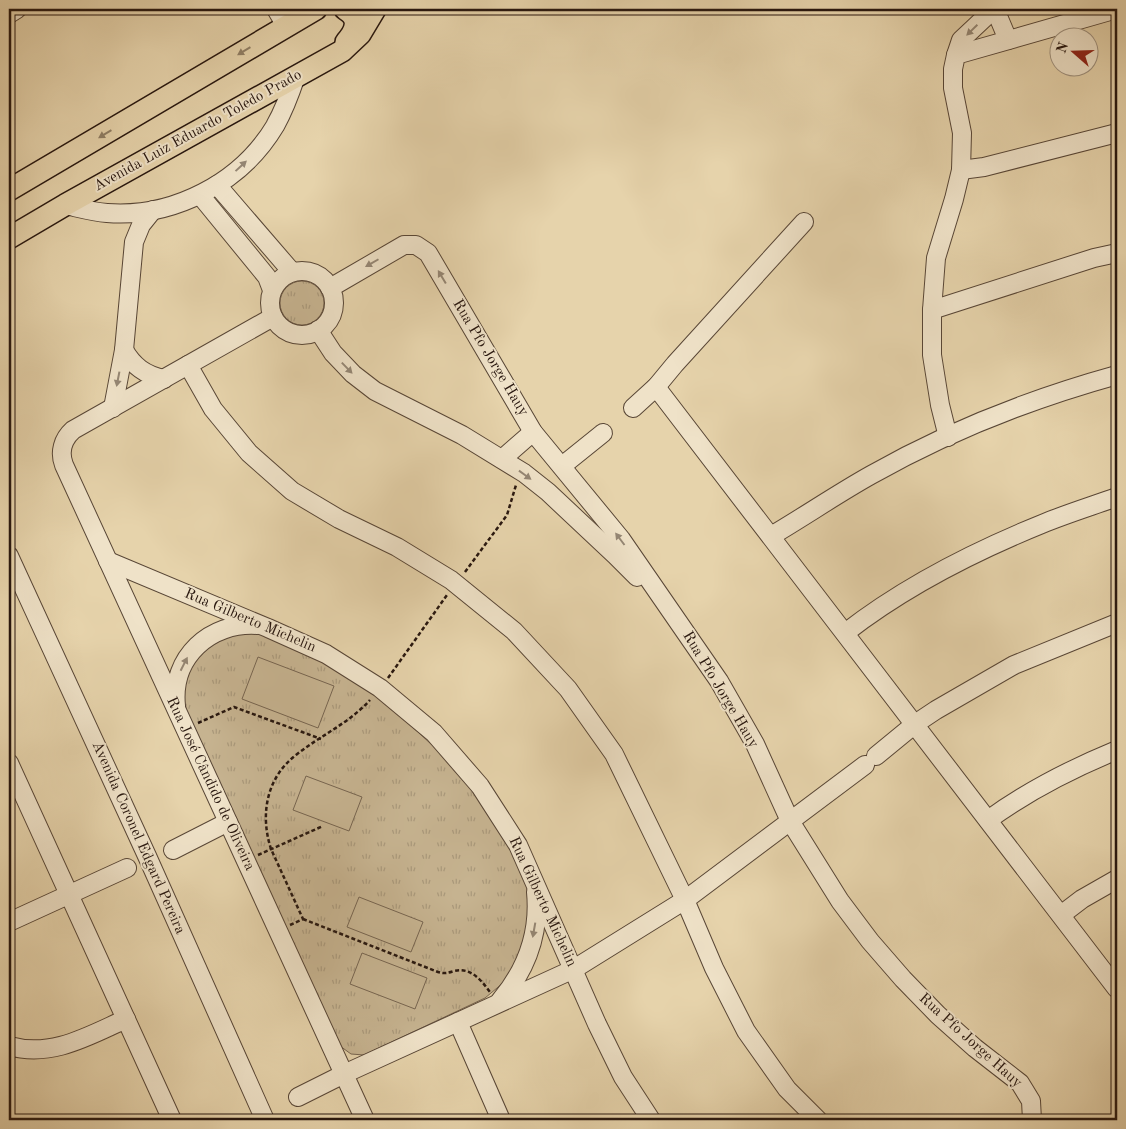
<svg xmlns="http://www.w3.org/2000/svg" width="1126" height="1129" viewBox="0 0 1126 1129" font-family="'Old Standard TT',serif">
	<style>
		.grass { fill: url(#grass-tufts); stroke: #776550 }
		.pitch { fill: #c6b390; stroke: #776550 }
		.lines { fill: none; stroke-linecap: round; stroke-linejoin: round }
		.minor-casing { stroke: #584636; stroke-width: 20 }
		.major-casing { stroke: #28170f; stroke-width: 24 }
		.path { stroke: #28170f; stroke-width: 2.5; stroke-dasharray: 4 2.5; stroke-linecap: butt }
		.minor { stroke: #efe2c8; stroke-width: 18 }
		.major { stroke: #e6d3ab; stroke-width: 21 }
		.oneway { fill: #958775 }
		.oneway2 { fill: #907e65 }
		.labels { text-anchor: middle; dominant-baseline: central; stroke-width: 4; stroke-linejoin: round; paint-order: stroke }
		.street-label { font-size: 15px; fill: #28170f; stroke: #efe2c8 }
	</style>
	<defs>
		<pattern id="grass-tufts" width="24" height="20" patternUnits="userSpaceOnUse" patternTransform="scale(1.25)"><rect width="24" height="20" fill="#c6b390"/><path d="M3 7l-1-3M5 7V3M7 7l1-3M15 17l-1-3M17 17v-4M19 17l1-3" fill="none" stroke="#aa997b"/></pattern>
	</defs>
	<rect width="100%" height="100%" fill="#e6d3ab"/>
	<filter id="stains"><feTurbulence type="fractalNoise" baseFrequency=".004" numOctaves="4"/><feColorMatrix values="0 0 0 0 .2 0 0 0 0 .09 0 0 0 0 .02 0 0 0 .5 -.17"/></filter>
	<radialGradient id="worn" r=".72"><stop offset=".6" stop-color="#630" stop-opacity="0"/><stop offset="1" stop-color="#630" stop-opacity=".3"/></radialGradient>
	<g class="grass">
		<circle cx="302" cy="303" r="22"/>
		<polygon points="230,633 259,633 323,661 389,705 447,759 479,798 506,840 527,885 531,901 529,933 509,977 497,988 485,998 364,1055 351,1054 340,1046 185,710 183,700 184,681 197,654"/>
	</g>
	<g class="pitch">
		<polygon points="258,657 334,686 318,728 242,699"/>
		<polygon points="306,776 362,797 349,831 293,810"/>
		<polygon points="359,897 423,922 411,952 347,927"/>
		<polygon points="362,953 427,978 415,1009 350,984"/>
	</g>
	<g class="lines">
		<defs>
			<g id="minor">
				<polyline points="276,9 286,26"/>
				<polyline points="995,9 1008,40"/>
				<polyline points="9,14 17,9"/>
				<polyline points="956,55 961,40 994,9"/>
				<polyline points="961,170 984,167 1117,133"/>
				<polyline points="217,185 292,272"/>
				<polyline points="200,195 267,277 272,290"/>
				<path d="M65 205C79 208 93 212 107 213 173 218 241 183 275 126 284 110 290 94 296 76"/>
				<circle cx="302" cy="303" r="32"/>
				<polyline points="330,288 404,245 416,245 428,253 533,432 621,539 719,681 755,744 790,821 840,901 870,941 903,979 938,1015 975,1048 1020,1083 1031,1101 1032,1120"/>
				<polyline points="932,310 1094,258 1117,253"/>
				<path d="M273 317 73 430C63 439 59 452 64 465L365 1120"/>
				<polyline points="318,330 333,353 353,374 375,391 462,435 524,473 548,492 615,555 637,577"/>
				<path d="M124 350C133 366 145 375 164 379"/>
				<polyline points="188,365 213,409 249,453 292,491 339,519 397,547 451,580 514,631 568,689 614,754 685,900 714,968 746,1031 787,1089 818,1120"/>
				<polyline points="656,387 1117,989"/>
				<polyline points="113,408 124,350 134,242 141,225 153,210"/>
				<polyline points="633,408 656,387 675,364 804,222"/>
				<polyline points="948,437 940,405 932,355 932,310 936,258 954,199 961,170 962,133 953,88 953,69 956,55 1117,9"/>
				<polyline points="502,459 533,432"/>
				<polyline points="562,466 603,433"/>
				<path d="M771 536C805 516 837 494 871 475 947 432 1034 398 1117 375"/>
				<polyline points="9,556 147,856 265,1120"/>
				<polyline points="108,561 268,628 326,654 380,688 434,733 480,786 518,845 597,1024 623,1077 651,1120"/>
				<path d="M845 633C904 587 973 552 1042 524 1066 514 1092 506 1117 497"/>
				<path d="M176 706C171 657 210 622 257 625"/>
				<polyline points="876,756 915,724 936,710 1014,665 1117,623"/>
				<polyline points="9,763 172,1120"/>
				<path d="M988 820C1029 790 1071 769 1117 750"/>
				<polyline points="173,850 228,822"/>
				<polyline points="1061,915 1082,899 1117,879"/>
				<polyline points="9,922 127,868"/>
				<path d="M500 1001C526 970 540 933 536 892"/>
				<polyline points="458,1022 501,1120"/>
				<path d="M9 1046C52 1058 88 1036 126 1019"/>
				<polyline points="298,1097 344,1074 574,969 685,900 865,765"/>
			</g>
			<g id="major">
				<path d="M345 9C361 18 356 31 346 42"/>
				<polyline points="9,190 316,9"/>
				<polyline points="9,238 65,205 342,51 360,34 375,9"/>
			</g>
		</defs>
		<use href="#minor" class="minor-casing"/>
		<use href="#major" class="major-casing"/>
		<g class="path">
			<polyline points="465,572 507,515 516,485"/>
			<polyline points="388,678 447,595"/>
			<polyline points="198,723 234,707 321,739"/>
			<polyline points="258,855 323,826"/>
			<path d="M303 919 438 972C444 974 448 973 454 971 471 967 481 980 490 992"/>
			<path d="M290 925 303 919 271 849C260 815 266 778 296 755 321 735 348 724 370 700"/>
		</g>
		<use href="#minor" class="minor"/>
		<use href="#major" class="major"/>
	</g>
	<defs><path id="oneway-solid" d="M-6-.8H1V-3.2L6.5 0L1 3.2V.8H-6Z" transform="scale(1.25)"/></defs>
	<g class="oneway">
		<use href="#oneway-solid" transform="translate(972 30) rotate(136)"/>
		<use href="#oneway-solid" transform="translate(241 166) rotate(-43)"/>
		<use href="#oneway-solid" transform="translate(372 263) rotate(150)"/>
		<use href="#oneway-solid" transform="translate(442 277) rotate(-121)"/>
		<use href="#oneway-solid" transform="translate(347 368) rotate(46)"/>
		<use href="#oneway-solid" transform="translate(118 379) rotate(101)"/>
		<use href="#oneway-solid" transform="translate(525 475) rotate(36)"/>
		<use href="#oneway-solid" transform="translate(620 539) rotate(-127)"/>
		<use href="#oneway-solid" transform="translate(184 664) rotate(-63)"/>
		<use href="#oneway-solid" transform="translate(534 930) rotate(100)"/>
	</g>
	<g class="oneway2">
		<use href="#oneway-solid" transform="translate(244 51) rotate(149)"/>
		<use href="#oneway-solid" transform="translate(105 134) rotate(149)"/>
	</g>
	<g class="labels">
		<g class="street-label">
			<text transform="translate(198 131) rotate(-29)">Avenida Luiz Eduardo Toledo Prado</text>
			<text transform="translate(490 358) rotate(59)">Rua Pfo Jorge Hauy</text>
			<text transform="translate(250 621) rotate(23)">Rua Gilberto Michelin</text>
			<text transform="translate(720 690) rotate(59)">Rua Pfo Jorge Hauy</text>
			<text transform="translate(210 784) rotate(65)">Rua José Cândido de Oliveira</text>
			<text transform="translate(138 838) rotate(66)">Avenida Coronel Edgard Pereira</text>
			<text transform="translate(542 902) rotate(65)">Rua Gilberto Michelin</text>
			<text transform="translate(970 1041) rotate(42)">Rua Pfo Jorge Hauy</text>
		</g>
	</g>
	<rect width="1126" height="1129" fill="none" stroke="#e6d3ab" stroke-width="30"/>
	<rect x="10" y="10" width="1106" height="1109" fill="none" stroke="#28170f" stroke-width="2.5"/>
	<rect x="15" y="15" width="1096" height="1099" fill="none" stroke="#28170f"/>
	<g transform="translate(1074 52) rotate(290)"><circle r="24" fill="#efe2c8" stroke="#9f917e"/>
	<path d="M0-4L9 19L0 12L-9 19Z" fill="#8f2418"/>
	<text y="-8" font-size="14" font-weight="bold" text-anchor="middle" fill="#28170f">N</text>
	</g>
	<rect width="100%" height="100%" filter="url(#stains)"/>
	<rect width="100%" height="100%" fill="url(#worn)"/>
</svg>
